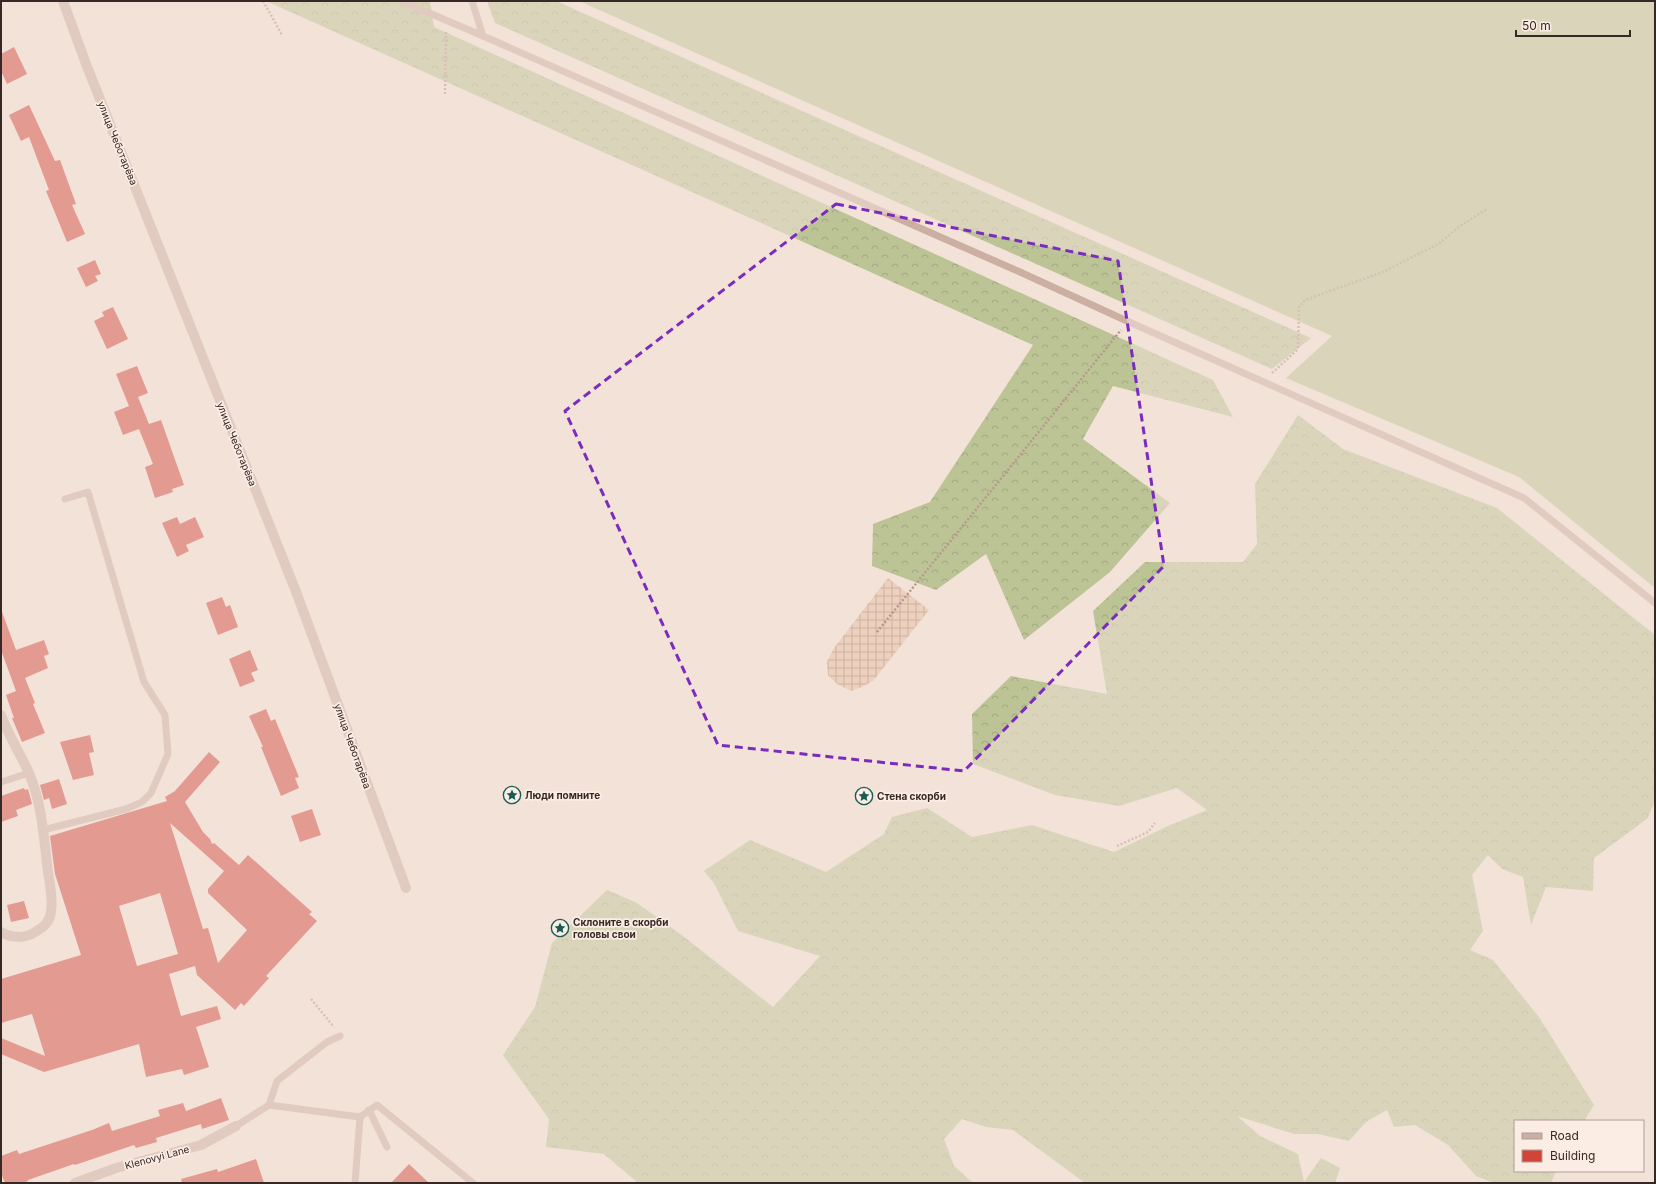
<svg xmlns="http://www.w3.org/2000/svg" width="1656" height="1184" viewBox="0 0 1656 1184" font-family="Inter,sans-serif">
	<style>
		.grass { fill: #bcc496 }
		.forest { fill: url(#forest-crowns) }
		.plaza { fill: url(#plaza-grid) }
		.building { fill: #d14438; fill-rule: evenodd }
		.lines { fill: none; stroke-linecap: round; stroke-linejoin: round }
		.path { stroke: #b8988d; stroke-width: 2.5; stroke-dasharray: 2 2; stroke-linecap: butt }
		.lane { stroke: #ccafa3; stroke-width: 7 }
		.street { stroke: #ccafa3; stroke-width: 10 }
		.marked { fill: none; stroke: #7b2cbf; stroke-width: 3; stroke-dasharray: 8 5; stroke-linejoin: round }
		.labels { text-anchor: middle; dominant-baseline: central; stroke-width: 3.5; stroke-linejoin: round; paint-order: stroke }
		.street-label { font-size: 10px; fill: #362825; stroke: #fbede4 }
		.poi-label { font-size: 10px; font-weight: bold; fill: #362825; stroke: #fbede4; text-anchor: start }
	</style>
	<defs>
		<pattern id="forest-crowns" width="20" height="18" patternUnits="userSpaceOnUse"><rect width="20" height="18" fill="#bcc496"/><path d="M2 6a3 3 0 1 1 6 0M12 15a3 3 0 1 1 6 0" fill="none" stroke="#a2a881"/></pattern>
		<pattern id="plaza-grid" width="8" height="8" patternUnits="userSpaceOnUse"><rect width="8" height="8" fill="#edd0bd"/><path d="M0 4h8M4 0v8" fill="none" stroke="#ccb3a2"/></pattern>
	</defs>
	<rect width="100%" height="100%" fill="#f3e2d8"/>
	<polygon class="grass" points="579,1 1655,1 1655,588 1519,477 1286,378 1332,336"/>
	<g class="forest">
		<polygon points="266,1 430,1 434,27 1213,380 1233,417 1113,386 1083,439 1170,503 1110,572 1024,640 986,554 936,590 872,566 873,524 930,502 1033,345"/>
		<polygon points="487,1 556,1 1311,338 1272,369 495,23"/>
		<polygon points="1298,415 1343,449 1497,508 1655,635 1655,800 1648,818 1594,858 1593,891 1546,887 1531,925 1523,877 1502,869 1488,855 1472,875 1483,931 1470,950 1493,960 1539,1017 1594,1105 1584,1121 1515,1121 1515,1171 1556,1171 1551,1183 1494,1183 1476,1176 1448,1145 1415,1125 1394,1127 1387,1110 1366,1122 1349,1141 1318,1134 1294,1134 1237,1116 1260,1136 1298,1154 1304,1182 1321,1158 1340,1168 1335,1183 1085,1183 1013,1130 986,1127 962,1119 944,1139 954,1166 973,1183 638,1183 604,1154 546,1147 549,1119 503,1055 535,1007 552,943 607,890 637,903 683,936 773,1007 820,956 738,931 714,883 704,871 750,840 826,872 884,834 892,817 927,808 972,837 1032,825 1114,852 1168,826 1207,810 1177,788 1119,806 1055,795 973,764 972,714 1011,676 1107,694 1093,611 1145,562 1243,562 1257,544 1255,484"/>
	</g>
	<polygon class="plaza" points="888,578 929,610 873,681 862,687 851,691 837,684 828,675 827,662 834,648"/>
	<g class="building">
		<polygon points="14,47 27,74 7,84 1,71 1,54"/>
		<polygon points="29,105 55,161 60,160 76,204 72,205 85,234 67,242 46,191 49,190 29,137 21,141 9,115"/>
		<polygon points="95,260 101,274 95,276 98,281 86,287 77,268"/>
		<polygon points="113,307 128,339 107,349 94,321 104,316 102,312"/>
		<polygon points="137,366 148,393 138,397 149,424 161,420 184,485 172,489 173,492 155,498 145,467 153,464 139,429 123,435 114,412 129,406 116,374"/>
		<polygon points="177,517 180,524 195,517 204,537 186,545 189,551 177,557 162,523"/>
		<polygon points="222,597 226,607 230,605 238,627 218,635 206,603"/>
		<polygon points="1,612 2,612 16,650 44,640 49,654 44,656 48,668 25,678 35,703 33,704 45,733 22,742 12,718 14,718 6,695 16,691 1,650"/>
		<polygon points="250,650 258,670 251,673 255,681 240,687 229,659"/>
		<polygon points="266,709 271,721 275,719 299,777 295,778 299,788 281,796 261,747 263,747 249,716"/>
		<polygon points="90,735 94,752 89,753 94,775 73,780 60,742"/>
		<path d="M209 752 220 762 185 802 203 832 210 839 212 844 214 843 239 865 248 855 312 912 309 914 317 921 266 976 269 978 244 1006 241 1003 235 1010 197 975 195 966 169 974 181 1016 217 1006 221 1019 196 1027 209 1067 184 1075 182 1069 146 1077 139 1044 44 1072 1 1054V1038L45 1056 32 1014 1 1023V979L81 955 55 874 50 836 167 801 165 797 175 791ZM170 823 224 871 208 889V893L247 930 218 963 208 928 203 929ZM160 893 178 954 137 966 119 906Z"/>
		<polygon points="59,779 67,804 52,809 49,798 44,800 40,785"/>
		<polygon points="24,788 25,790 28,789 32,804 16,810 18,816 1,822 1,796"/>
		<polygon points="312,809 321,835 300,842 291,816"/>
		<polygon points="24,901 29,918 11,922 7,905"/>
		<polygon points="221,1098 229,1120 202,1129 201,1124 156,1138 157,1142 136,1148 134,1145 75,1165 74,1164 28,1180 28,1181 22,1183 5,1183 1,1173 1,1156 17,1150 19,1154 92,1130 109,1123 112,1131 160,1116 158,1110 183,1103 186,1111"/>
		<polygon points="256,1159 264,1183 182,1183 181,1179 217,1169 218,1172"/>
		<polygon points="409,1164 429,1183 391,1183"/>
	</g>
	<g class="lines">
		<g class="path">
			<polyline points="263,1 282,35"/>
			<polyline points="445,94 446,31"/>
			<polyline points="1272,373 1296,351 1298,347 1299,307 1305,300 1383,272 1440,243 1460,226 1487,209"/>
			<polyline points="877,632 1121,330"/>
			<polyline points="1117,846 1148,832 1155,823"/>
			<polyline points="311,999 334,1027"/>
		</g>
		<g class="lane">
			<polyline points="401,1 483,36"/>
			<polyline points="472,1 483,36 1020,272 1127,321 1524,498 1655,603"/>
			<polyline points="1,782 29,773"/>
			<polyline points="43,830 126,809 142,802 151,793 168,754 165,715 144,682 88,492 65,499"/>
			<polyline points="269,1105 360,1117 355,1183"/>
			<polyline points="369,1110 387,1147"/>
			<polyline points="360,1117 377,1105 473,1183"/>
			<polyline points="236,1126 269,1105 277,1081 327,1042 340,1036"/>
		</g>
		<g class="street">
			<polyline points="63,1 86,64 295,589 406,888"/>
			<path d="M1 715C8 735 20 753 29 773 42 803 44 839 48 872 50 884 53 899 51 911 50 922 44 927 35 932 25 939 11 938 1 932"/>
			<polyline points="75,1183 116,1168 201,1145 236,1126"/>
		</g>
	</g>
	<path d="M0 0H1656V1184H0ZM836 204 1118 261 1164 566 964 771 718 745 565 411Z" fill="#f3e2d8" fill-opacity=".55" fill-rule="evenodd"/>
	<path class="marked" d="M836 204 1118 261 1164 566 964 771 718 745 565 411Z"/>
	<defs>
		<symbol id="sight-ring" viewBox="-11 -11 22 22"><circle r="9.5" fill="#fbede4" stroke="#175c55" stroke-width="1.5"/><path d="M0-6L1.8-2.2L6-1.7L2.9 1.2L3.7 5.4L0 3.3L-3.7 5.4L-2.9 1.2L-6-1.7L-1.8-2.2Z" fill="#175c55"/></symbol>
	</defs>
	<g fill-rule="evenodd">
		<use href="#sight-ring" x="502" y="785" width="20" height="20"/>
		<use href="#sight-ring" x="854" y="786" width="20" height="20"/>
		<use href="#sight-ring" x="550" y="918" width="20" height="20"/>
	</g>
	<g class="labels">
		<g class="street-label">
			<text transform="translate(118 143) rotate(68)">улица Чеботарёва</text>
			<text transform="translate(237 444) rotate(68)">улица Чеботарёва</text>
			<text transform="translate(353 746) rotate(70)">улица Чеботарёва</text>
			<text transform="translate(157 1157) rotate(-15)">Klenovyi Lane</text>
		</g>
		<g class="poi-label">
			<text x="525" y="795">Люди помните</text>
			<text x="877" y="796">Стена скорби</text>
			<text x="573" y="922">Склоните в скорби<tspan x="573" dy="12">головы свои</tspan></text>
		</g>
	</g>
	<rect width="1656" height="1184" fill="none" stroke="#362825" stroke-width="4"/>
	<rect x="1514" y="1120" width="130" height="52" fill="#fbede4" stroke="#ac9e98"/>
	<rect x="1522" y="1133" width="20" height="6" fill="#ccafa3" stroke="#ac9e98"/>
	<text x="1550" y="1140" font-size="12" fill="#362825">Road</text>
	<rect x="1522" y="1150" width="20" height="12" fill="#d14438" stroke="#ac9e98"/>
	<text x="1550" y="1160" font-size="12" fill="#362825">Building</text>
	<path d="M1516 30v6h114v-6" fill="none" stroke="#362825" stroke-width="2"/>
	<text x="1522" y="30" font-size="12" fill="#362825" stroke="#fbede4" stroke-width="3" paint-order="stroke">50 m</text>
</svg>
